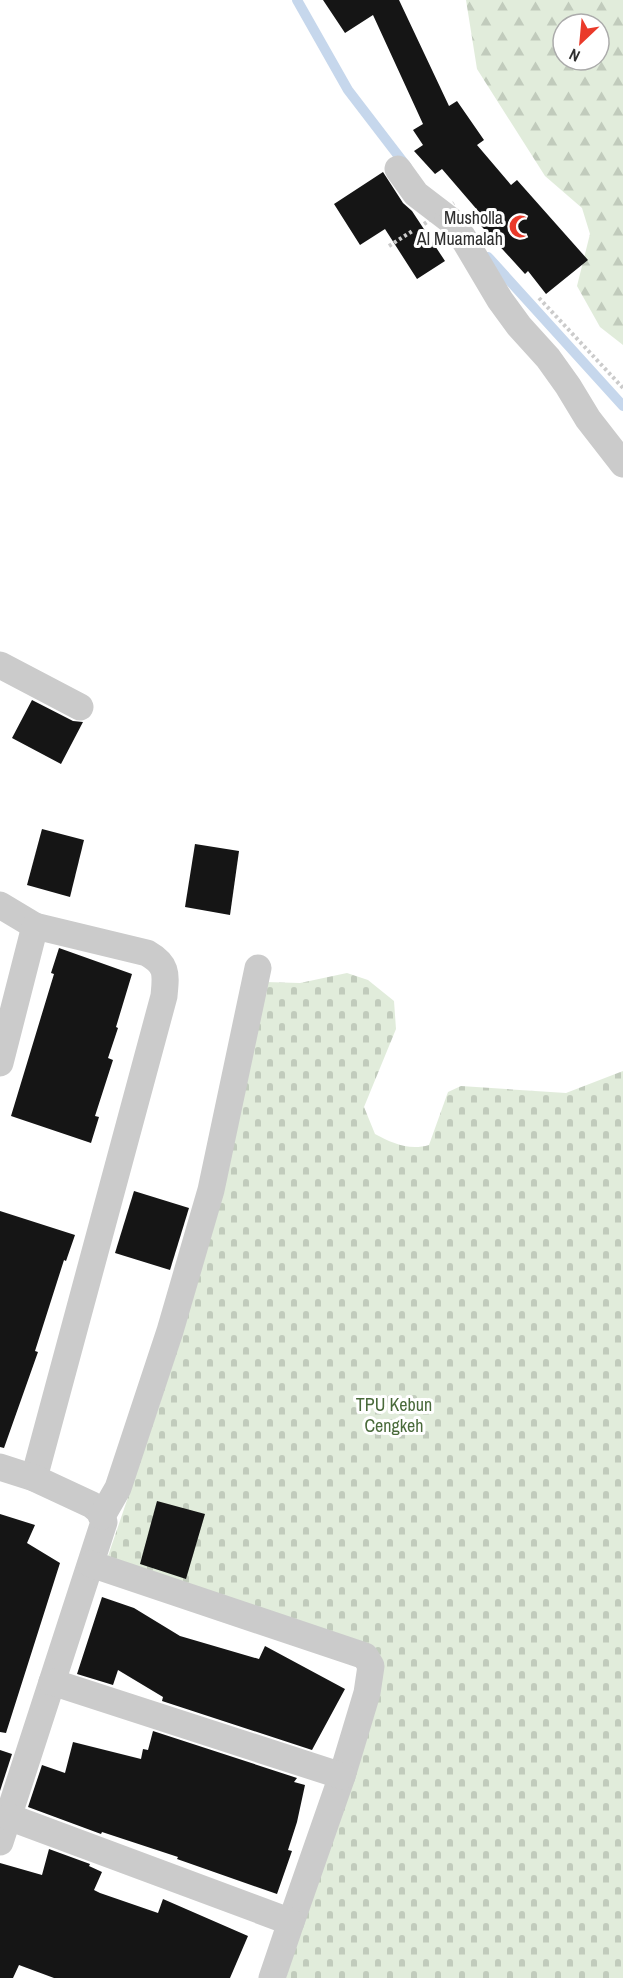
<svg xmlns="http://www.w3.org/2000/svg" width="623" height="1978" viewBox="0 0 623 1978" font-family="'Archivo Narrow',sans-serif">
	<style>
		.forest { fill: url(#forest-firs); fill-rule: evenodd }
		.cemetery { fill: url(#cemetery-stones) }
		.lines { fill: none; stroke-linecap: round; stroke-linejoin: round }
		.stream { stroke: #c6d7ec; stroke-width: 10 }
		.building { fill: #151515 }
		.path { stroke: #cbcbcb; stroke-width: 4; stroke-dasharray: 3 3; stroke-linecap: butt }
		.street { stroke: #cbcbcb; stroke-width: 27 }
		.path-bridge { stroke: #cbcbcb; stroke-width: 4; stroke-dasharray: 3 3; stroke-linecap: butt }
		.labels { text-anchor: middle; dominant-baseline: central; stroke-width: 6; stroke-linejoin: round; paint-order: stroke }
		.poi-label { font-size: 18px; fill: #2e2e2e; stroke: #fff; text-anchor: end }
		.park-label { font-size: 18px; fill: #496a3a; stroke: #fff }
	</style>
	<defs>
		<pattern id="forest-firs" width="22" height="20" patternUnits="userSpaceOnUse" patternTransform="scale(1.5)"><rect width="22" height="20" fill="#e1ecdb"/><path d="M5 1l3.5 6h-7zM16 11l3.5 6h-7z" fill="#c1cbbc"/></pattern>
		<pattern id="cemetery-stones" width="16" height="16" patternUnits="userSpaceOnUse" patternTransform="scale(1.5)"><rect width="16" height="16" fill="#e1ecdb"/><path d="M2 7V4a2 2 0 0 1 4 0v3zM10 15v-3a2 2 0 0 1 4 0v3z" fill="#c1cbbc"/></pattern>
	</defs>
	<rect width="100%" height="100%" fill="#fff"/>
	<path class="forest" d="M466 0H623V345L600 327 577 286 590 234 582 208 545 176 477 69ZM563 24H599V60H563Z"/>
	<path class="cemetery" d="M347 973 368 980 394 1001 396 1029 364 1107 375 1134C392 1143 409 1151 429 1145L448 1092 461 1086 566 1093 623 1071V1978H286L377 1653 106 1562 160 1403 266 982 300 983Z"/>
	<g class="lines">
		<g class="stream">
			<polyline points="297,0 348,90 407,167"/>
			<polyline points="488,257 623,406"/>
		</g>
	</g>
	<g class="building">
		<polygon points="323,0 399,0 449,106 457,101 484,140 477,145 511,185 517,180 588,260 546,294 528,271 525,274 473,217 479,212 442,169 435,174 414,151 423,145 413,130 423,124 373,15 345,33"/>
		<polygon points="383,172 403,203 412,211 445,261 417,279 385,229 360,245 334,204"/>
		<polygon points="32,700 73,721 83,722 61,764 12,738"/>
		<polygon points="42,829 84,840 70,897 27,885"/>
		<polygon points="195,844 239,851 230,915 185,907"/>
		<polygon points="59,948 132,974 116,1027 118,1028 108,1058 113,1060 95,1116 99,1117 91,1143 11,1116 54,974 51,973"/>
		<polygon points="134,1191 189,1208 170,1270 115,1253"/>
		<polygon points="0,1211 75,1235 66,1261 64,1260 35,1351 38,1352 4,1448 0,1447"/>
		<polygon points="157,1501 205,1514 186,1579 140,1564"/>
		<polygon points="0,1514 35,1525 27,1543 60,1563 6,1733 0,1732"/>
		<polygon points="102,1597 134,1608 180,1636 259,1659 265,1646 345,1689 312,1750 162,1701 163,1697 118,1670 113,1685 77,1674"/>
		<polygon points="153,1731 297,1778 294,1782 305,1785 297,1822 288,1850 292,1851 277,1894 177,1859 178,1857 102,1832 101,1834 28,1807 42,1765 65,1773 73,1742 141,1759 143,1749 148,1750"/>
		<polygon points="0,1750 12,1754 0,1791"/>
		<polygon points="49,1849 90,1864 89,1866 102,1872 94,1890 100,1893 158,1913 163,1899 248,1936 230,1978 54,1978 19,1965 13,1978 0,1978 0,1863 42,1875"/>
	</g>
	<g class="lines">
		<g class="path">
			<polyline points="389,246 414,230"/>
			<polyline points="539,298 623,388"/>
		</g>
		<g class="street">
			<polyline points="398,169 416,194 450,220 462,236 500,300 519,326 548,358 568,386 588,419 623,464"/>
			<polyline points="0,665 80,707"/>
			<polyline points="0,905 35,926"/>
			<path d="M0 1063 35 926 147 953C168 965 166 974 164 996L34 1478"/>
			<polyline points="0,1467 34,1478 92,1505 99,1511 104,1522 0,1842"/>
			<polyline points="102,1516 118,1488 170,1331 211,1190 258,968"/>
			<polyline points="91,1564 365,1656 371,1666 367,1693 342,1776 291,1922"/>
			<polyline points="52,1682 342,1776"/>
			<polyline points="9,1817 291,1922 272,1978"/>
		</g>
		<polyline class="path-bridge" points="424,224 454,203"/>
	</g>
	<defs>
		<symbol id="mosque-bare" viewBox="-9 -9 18 18"><path d="M3.5-4.9A6 6 0 1 0 3.5 4.9A5 5 0 1 1 3.5-4.9Z" fill="#ea3a2a" stroke="#fff" stroke-width="2.5" paint-order="stroke"/></symbol>
	</defs>
	<g fill-rule="evenodd">
		<use href="#mosque-bare" x="504" y="210" width="33" height="33"/>
	</g>
	<g class="labels">
		<g class="poi-label">
			<text x="503" y="217">Musholla<tspan x="503" dy="21">Al Muamalah</tspan></text>
		</g>
		<g class="park-label">
			<text x="394" y="1404">TPU Kebun<tspan x="394" dy="21">Cengkeh</tspan></text>
		</g>
	</g>
	<g transform="translate(581 42) rotate(206)"><circle r="28" fill="#ffffff" stroke="#ababab" stroke-width="1.5"/>
	<path d="M0-4.5L10 22L0 15L-10 22Z" fill="#ea3a2a"/>
	<text y="-9" font-size="16" font-weight="bold" text-anchor="middle" fill="#2e2e2e">N</text>
	</g>
</svg>
